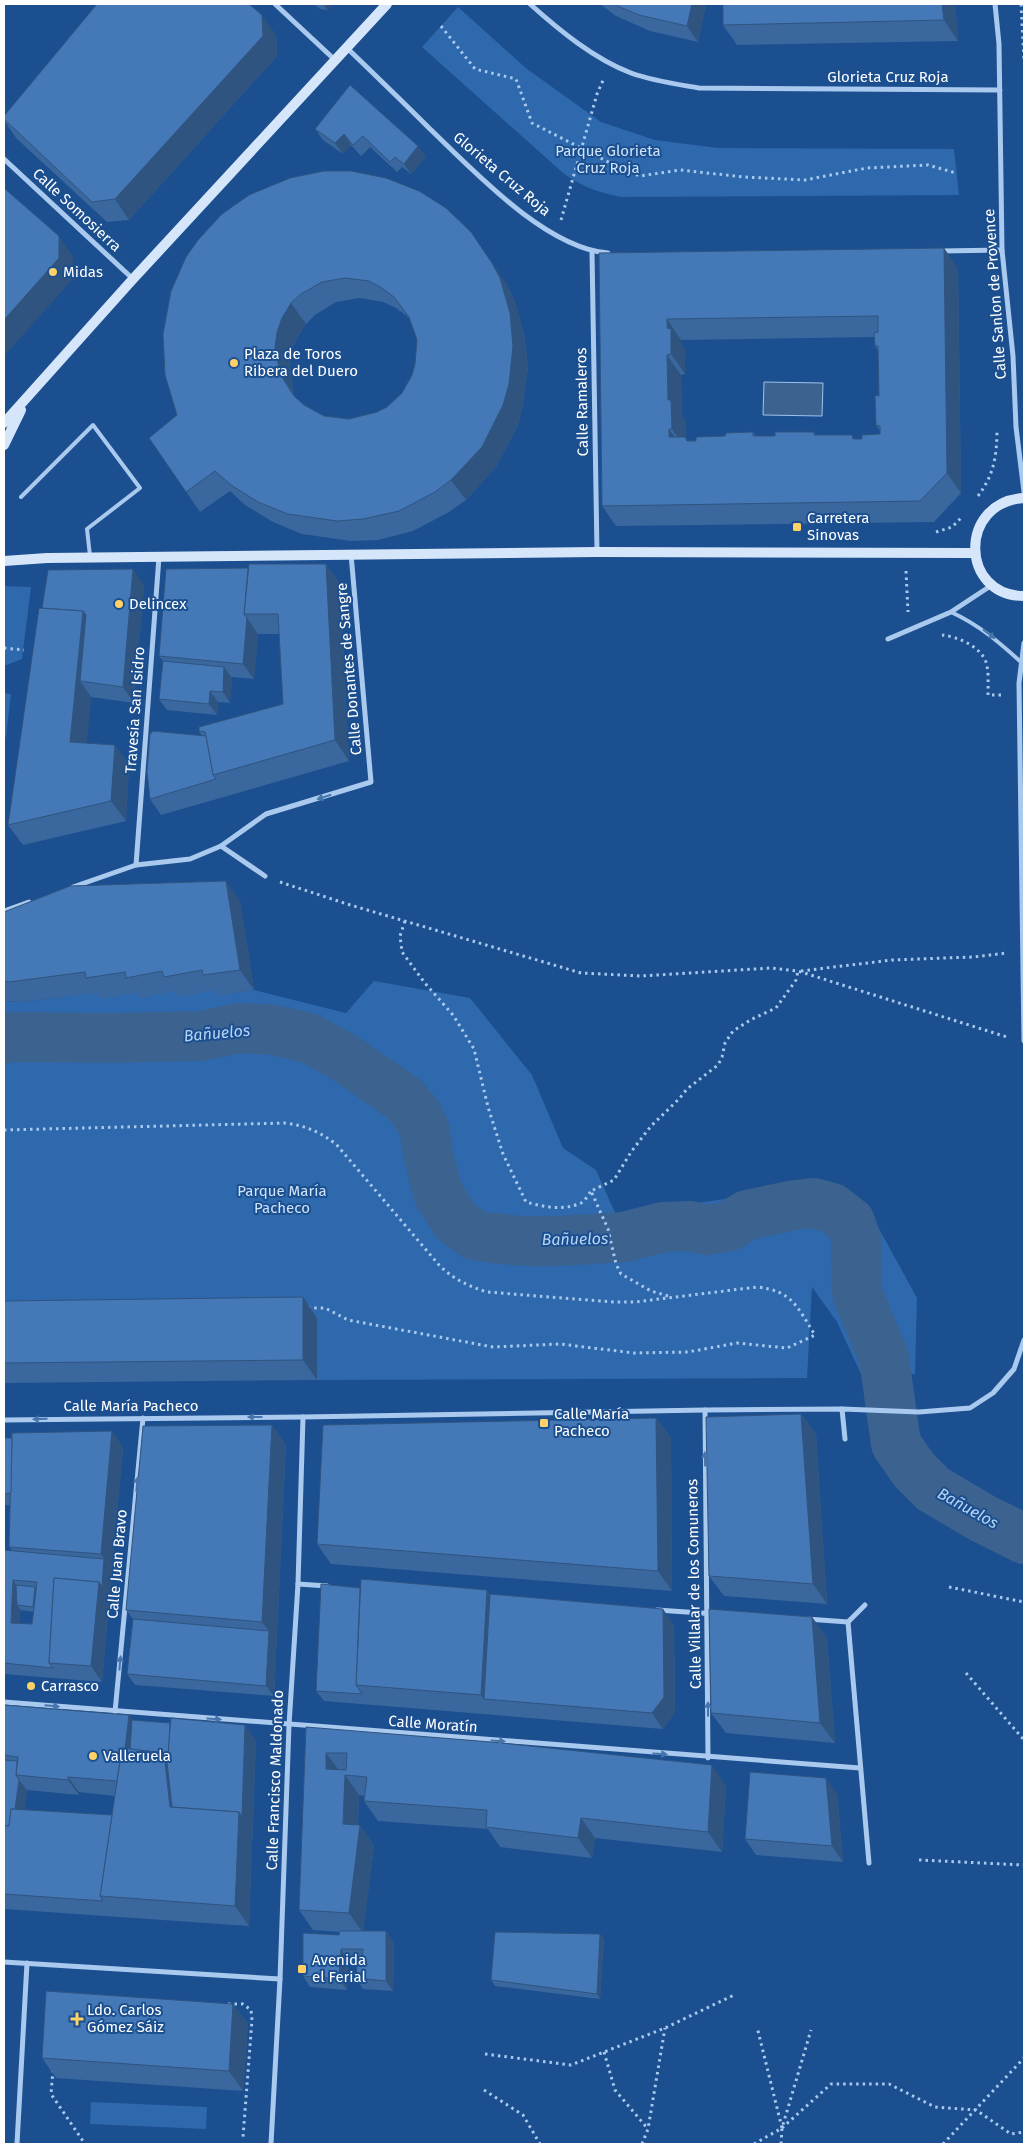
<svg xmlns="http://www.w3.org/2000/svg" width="1028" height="2148" viewBox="0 0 1028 2148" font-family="'Fira Sans',sans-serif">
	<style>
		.green { fill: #2e69ad }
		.water { fill: #3c6290; stroke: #9cc4f0 }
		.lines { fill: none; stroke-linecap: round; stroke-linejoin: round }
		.river { stroke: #3c6290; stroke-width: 50 }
		.path { stroke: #a9c9ee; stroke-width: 3; stroke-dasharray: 2.5 4; stroke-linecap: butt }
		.lane { stroke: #a9c9ee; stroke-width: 4 }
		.street { stroke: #a9c9ee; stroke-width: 5 }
		.secondary { stroke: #d6e6fa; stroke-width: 10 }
		.wall { fill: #3a679d; fill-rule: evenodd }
		.shaded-wall { fill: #305480 }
		.building { fill: #4478b7; stroke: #305480; fill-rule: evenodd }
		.oneway { fill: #4674ac }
		.poi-dot { fill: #ffd166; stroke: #1b4f8f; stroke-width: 2 }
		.labels { text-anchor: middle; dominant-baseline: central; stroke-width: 4; stroke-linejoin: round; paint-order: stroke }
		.street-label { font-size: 15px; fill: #fff; stroke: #1b4f8f }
		.park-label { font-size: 15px; fill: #cfe3fa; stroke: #1b4f8f }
		.poi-label { font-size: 15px; fill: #fff; stroke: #1b4f8f; text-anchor: start }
		.water-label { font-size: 16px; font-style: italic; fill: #b5d3f5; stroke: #1b4f8f }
	</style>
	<rect width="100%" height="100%" fill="#1b4f8f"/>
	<g class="green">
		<path d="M458 7 527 69 601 122 655 140 718 148 954 149 959 195 621 197C597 192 583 187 563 173L422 47Z"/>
		<polygon points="4,586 31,587 22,659 4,666"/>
		<polygon points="4,693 11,694 6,737 4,737"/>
		<polygon points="374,981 470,998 532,1075 563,1148 596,1170 616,1215 828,1184 866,1205 917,1298 915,1374 861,1374 837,1322 812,1287 807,1378 317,1380 317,1318 4,1322 4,1001 23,1002 99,992 216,990 218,995 254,990 346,1013"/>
		<polygon points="91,2102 207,2107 206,2129 90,2124"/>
	</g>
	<polygon class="water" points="764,382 823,383 822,416 763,415"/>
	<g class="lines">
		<polyline class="river" points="4,1039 10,1037 109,1038 201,1036 240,1028 273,1030 309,1038 345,1058 404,1099 417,1114 425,1131 428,1154 438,1193 455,1221 476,1236 521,1241 556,1241 624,1237 663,1227 690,1226 708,1230 729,1226 747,1215 795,1205 813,1203 832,1208 850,1222 856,1239 857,1293 884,1358 896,1444 914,1470 933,1489 982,1518 1024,1539"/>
		<g class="path">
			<polyline points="1021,4 1024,60"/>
			<polyline points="441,26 475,69 516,79 532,123 624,170 640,176 680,170 744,177 805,180 867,168 928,165 956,173"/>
			<polyline points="561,220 597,94 604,78"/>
			<path d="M978 496C994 475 997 455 997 429"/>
			<polyline points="936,532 952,527 963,516"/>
			<polyline points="906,571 908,612"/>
			<path d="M942 635C958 637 980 646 986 662 989 672 988 684 988 695H1004"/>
			<polyline points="4,648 24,650"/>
			<polyline points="280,882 347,904 581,973 641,976 771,968 798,971 1007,1037"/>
			<path d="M405 921 400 936 402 952 424 982 453 1015 474 1049 488 1107 503 1154 526 1202C544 1207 563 1211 581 1203 585 1201 588 1195 591 1191"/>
			<polyline points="801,971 892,960 973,957 1007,953"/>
			<path d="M4 1130 286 1123C306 1126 320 1132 336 1144L439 1265C453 1279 468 1286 487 1292L613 1302H635L757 1287C793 1291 797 1307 815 1335L787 1348 737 1343 688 1352 634 1353 560 1344 493 1347 348 1320 325 1308H307"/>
			<polyline points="668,1296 651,1291 621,1274 616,1264 608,1229 591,1191 614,1180 631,1152 651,1126 679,1099 687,1089 718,1065 722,1057 725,1043 733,1031 752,1019 776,1008 796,980 798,971"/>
			<polyline points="949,1587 1024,1602"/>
			<polyline points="966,1673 1024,1740"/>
			<polyline points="919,1860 1024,1865"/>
			<polyline points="228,2004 243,2004 251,2010 252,2020 243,2137"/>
			<polyline points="604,2052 615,2090 648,2129"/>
			<polyline points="485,2054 571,2065 665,2028 734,1995"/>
			<polyline points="53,2070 51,2094 85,2144"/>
			<polyline points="484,2090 523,2115 540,2144"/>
			<polyline points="782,2128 831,2084 889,2084 935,2107 976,2110 1011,2134 1024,2132"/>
			<polyline points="642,2144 648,2129 665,2028"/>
			<polyline points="754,2144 782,2128 757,2027"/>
			<polyline points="781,2144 782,2128 811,2030"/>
			<polyline points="943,2144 1024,2058"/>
		</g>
		<g class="lane">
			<polyline points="21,497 93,425 140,488 87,529 90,556"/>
			<path d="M951 612C979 625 999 642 1022 663"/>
		</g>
		<g class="street">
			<polyline points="275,4 335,60"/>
			<path d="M530 4C559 30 594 59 631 73 653 81 676 84 699 88L1000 90"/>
			<polyline points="995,4 999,44 1002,250 1013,356 1016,427 1024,492"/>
			<path d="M347 48C374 74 402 101 429 128 473 170 545 248 608 253"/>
			<polyline points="4,159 133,279"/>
			<polyline points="941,251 1002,250"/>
			<polyline points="592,252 597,552"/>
			<polyline points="888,639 951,612 992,585"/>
			<polyline points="1024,643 1019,683 1024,1041"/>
			<polyline points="221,846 266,814 371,782 351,554"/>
			<polyline points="136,865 159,557"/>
			<polyline points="73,887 136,865 190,859 221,846 265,876"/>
			<polyline points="4,911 29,902"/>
			<polyline points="842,1409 845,1439"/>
			<polyline points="705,1410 708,1758"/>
			<polyline points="4,1420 303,1417 705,1410 842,1409 919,1412 970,1408 993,1393 1014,1369 1024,1340"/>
			<polyline points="298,1584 327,1586"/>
			<polyline points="657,1610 716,1614"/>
			<polyline points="807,1619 848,1622"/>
			<polyline points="848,1622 869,1863"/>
			<polyline points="848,1622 865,1605"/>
			<polyline points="4,1702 860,1768"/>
			<polyline points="115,1712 143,1418"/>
			<polyline points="4,1962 280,1979"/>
			<polyline points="17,2144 27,1963"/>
			<polyline points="271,2144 280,1979 289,1725 298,1584 303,1417"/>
		</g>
		<g class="secondary">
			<polyline points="4,423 133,279 387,4"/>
			<polyline points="4,445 21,410"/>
			<path d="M1024 498C958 502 960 596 1024 596"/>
			<polyline points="4,561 47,558 597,552 974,553"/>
		</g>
	</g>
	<g class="wall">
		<polygon points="314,4 333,4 327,10 320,9"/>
		<polygon points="600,4 706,4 698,42 650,31 616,16"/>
		<polygon points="955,4 958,41 737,45 723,25"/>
		<polygon points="276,35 277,56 129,220 107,222 16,138 4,120 4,116"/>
		<polygon points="350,85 426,157 411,174 402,167 397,172 370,147 361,156 351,145 343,154 323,140 315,129"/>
		<path d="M599 253 958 268 961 493 934 522 616 526 602 506ZM874 337 875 346 878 351 879 396 876 425 880 431V434L862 439H855L816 435 814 432 775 436H756L753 432 696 441H689L686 438V421L682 416 681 375 685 374V349L681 344V340Z"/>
		<path d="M186 257 506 283 514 299 524 334 528 367 523 404 518 425 496 467 466 500 449 512 413 531 378 540 351 541 302 534 273 522 245 505 230 491 200 512 149 438 177 415ZM359 298 383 302 396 308 408 317 410 320 417 340 415 364 412 375 402 393 387 407 377 412 349 419 324 416 304 405 297 399 294 395 290 367 291 353 297 338 306 324 315 315 336 302Z"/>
		<polygon points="326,564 340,584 349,761 161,815 150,799 202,736 199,731 283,704 279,634 258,634 254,679 232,677 230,703 218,702 217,715 167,710 159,699 163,661 159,656 248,568"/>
		<polygon points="144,585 134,703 91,697 86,743 115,745 129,765 126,821 23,845 8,825 42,608"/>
		<polygon points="240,901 254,990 217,996 214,990 179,997 175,991 140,998 137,993 100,999 96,993 23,1002 4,1001 4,912"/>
		<polygon points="303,1297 317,1318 317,1380 4,1383 4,1301"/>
		<polygon points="801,1414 816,1434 827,1604 724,1596 709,1576"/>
		<polygon points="656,1418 671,1438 672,1591 331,1564 317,1544"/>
		<polygon points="272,1425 286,1445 274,1696 135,1685 127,1674 133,1619 126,1610"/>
		<path d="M4 1438 123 1447 102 1682 4 1674V1550H12L9 1547 10 1505H4ZM20 1609V1610L34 1612 32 1624 19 1623Z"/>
		<polygon points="360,1588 490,1594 674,1625 675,1712 663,1729 324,1701 316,1691"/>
		<polygon points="812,1617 827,1638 835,1743 726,1733 711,1713"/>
		<path d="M4 1705 129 1715 132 1720 256 1741 249 1926 4 1909ZM27 1790 79 1795V1792L115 1796 112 1815 24 1810Z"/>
		<polygon points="306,1727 726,1786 722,1852 595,1838 592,1858 500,1847 488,1829 378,1821 364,1801 364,1796 359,1795 358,1825 360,1825 374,1846 363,1931 394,1942 393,1991 363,1989 356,1978 362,1965 362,1960 348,1960 347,1990 310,1987 303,1976 339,1935 340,1932 313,1930 299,1910"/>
		<polygon points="837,1794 843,1862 756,1855 745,1839"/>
		<polygon points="600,1934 604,1939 600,1999 495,1986 491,1980"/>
		<polygon points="233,2004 248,2024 243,2091 56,2078 42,2058"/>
	</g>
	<g class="shaded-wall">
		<polygon points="323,4 333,4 327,10"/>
		<polygon points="692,4 706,4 698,42 687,26"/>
		<polygon points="942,4 955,4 958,41 944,20"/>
		<polygon points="262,15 276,35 277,56 129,220 115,199"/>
		<polygon points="344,134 351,145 343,154 335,143"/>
		<polygon points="418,146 426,157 411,174 404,164"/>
		<polygon points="471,232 506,283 514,299 524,334 528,367 523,404 518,425 496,467 466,500 451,480"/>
		<polygon points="59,236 73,257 74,278 4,356 4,320"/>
		<polygon points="944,248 958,268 961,493 947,473"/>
		<polygon points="291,303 306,324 297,338 291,353 290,367 294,395 309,417 280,374 275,347 277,332 282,318"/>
		<polygon points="667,319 681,340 681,344 685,349 685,374 671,354"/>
		<polygon points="667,355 681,375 682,416 686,421 686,438 700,457 686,449 672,429 668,400"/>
		<polygon points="669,429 683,449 669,437"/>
		<polygon points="326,564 340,584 349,761 335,740"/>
		<polygon points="133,569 144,585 134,703 123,687"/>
		<polygon points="83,611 98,631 80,681 91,697 85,763 70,742"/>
		<polygon points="247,618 258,634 254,679 243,664"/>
		<polygon points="224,667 232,678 230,703 223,692"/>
		<polygon points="210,691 218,702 217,715 209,704"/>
		<polygon points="115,745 129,765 126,821 111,801"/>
		<polygon points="226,881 240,901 254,990 240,970"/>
		<polygon points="303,1297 317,1318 317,1380 303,1360"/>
		<polygon points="801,1414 816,1434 827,1604 813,1584"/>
		<polygon points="656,1418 671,1438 672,1591 658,1571"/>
		<polygon points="272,1425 286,1445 274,1696 266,1686 269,1631 262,1622"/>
		<polygon points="112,1431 123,1447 112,1570 101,1554"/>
		<polygon points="104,1559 112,1570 102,1682 91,1666 99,1582"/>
		<polygon points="13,1580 20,1591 17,1605 20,1609 19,1633 11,1623"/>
		<polygon points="35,1587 38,1592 37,1612 33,1607"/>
		<polygon points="487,1590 501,1610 484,1699 481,1695"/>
		<polygon points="663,1609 674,1625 675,1712 663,1729 652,1713"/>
		<polygon points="812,1617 827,1638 835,1743 820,1723"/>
		<polygon points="129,1715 140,1731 121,1782"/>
		<polygon points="245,1725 256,1741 249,1926 235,1906 239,1812"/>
		<polygon points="164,1753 171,1762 173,1812 170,1807"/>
		<polygon points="326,1753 341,1773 326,1769"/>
		<polygon points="712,1765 726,1786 722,1852 708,1832"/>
		<polygon points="345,1775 359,1795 357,1845 343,1824"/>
		<polygon points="68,1777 79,1792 79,1795 68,1780"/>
		<polygon points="826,1778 837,1794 843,1862 832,1846"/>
		<polygon points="19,1780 27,1790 20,1842 13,1831"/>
		<polygon points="581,1818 595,1838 592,1858 578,1838"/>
		<polygon points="360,1825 374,1846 363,1933 349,1913"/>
		<polygon points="386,1931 394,1942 393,1991 386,1981"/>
		<polygon points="600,1934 604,1939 600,1999 597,1994"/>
		<polygon points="341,1949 348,1960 347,1990 339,1979"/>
		<polygon points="233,2004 248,2024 243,2091 229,2071"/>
	</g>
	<g class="building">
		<polygon points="97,4 249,4 262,15 263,36 115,199 92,202 4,119 4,116"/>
		<polygon points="613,4 692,4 687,26 639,15"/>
		<polygon points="723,4 942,4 944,20 723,25"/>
		<polygon points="350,85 418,146 404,164 395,157 390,162 363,136 353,145 344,134 335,143 315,129"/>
		<path d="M324 171H351L386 178 419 191 446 208 471 232 492 263 500 278 510 313 513 346 509 384 503 405 482 447 451 480 435 492 399 511 363 519 337 521 288 514 258 502 231 485 215 471 186 492 149 438 177 415 165 375 163 334 171 291 186 257 198 240 222 214 249 195 290 178ZM345 278 369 281 382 288 394 297 409 317 417 340 415 364 412 375 402 393 387 407 377 412 349 419 324 416 304 405 294 396 280 374 275 347 277 332 282 318 291 303 301 294 322 282Z"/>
		<polygon points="4,188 59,236 59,258 4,320"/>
		<path d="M944 248 947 473 920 501 602 506 599 253ZM878 316V332L874 333 875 346H878L879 396 875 395 876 425 880 426V434L862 435V439H853L852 435H814V432H775V436H753V432L726 433 725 436 696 437V441H687L685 437H669V429H672L671 400H668L667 355 671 354V329L667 328V319Z"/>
		<polygon points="249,564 326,564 335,740 213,775 205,732 199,731 199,727 283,704 278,614 244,614"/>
		<polygon points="248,568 244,614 247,618 243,664 159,656 166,569"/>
		<polygon points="133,569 123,687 80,681 86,615 83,611 42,608 48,570"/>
		<polygon points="39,608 83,611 70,742 115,745 111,801 8,825"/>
		<polygon points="163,661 224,667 223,692 210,691 209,704 159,699"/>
		<polygon points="152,731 206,736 213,775 216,779 150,799 147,772 150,733 152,733"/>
		<polygon points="226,881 240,970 203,975 202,970 164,977 162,971 126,978 125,972 86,978 85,972 9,982 4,981 4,912 70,886"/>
		<polygon points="303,1297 303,1360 4,1363 4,1301"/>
		<polygon points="801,1414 813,1584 709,1576 706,1417"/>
		<polygon points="656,1418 658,1571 317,1544 323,1425"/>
		<polygon points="272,1425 262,1622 126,1610 143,1426"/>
		<polygon points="112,1431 101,1554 9,1547 12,1433"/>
		<polygon points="4,1438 12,1438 11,1493 4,1494"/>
		<path d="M4 1550 104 1559 102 1587 99 1582 54 1578 49 1663 53 1668 4 1663ZM13 1580 37 1582 32 1624 11 1623Z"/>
		<polygon points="54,1578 99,1582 91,1666 49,1663"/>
		<polygon points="361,1579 487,1590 481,1695 356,1685"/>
		<polygon points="321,1584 360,1588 356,1685 362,1694 316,1691"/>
		<polygon points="16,1585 35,1587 33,1607 17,1605"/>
		<polygon points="490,1594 663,1609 664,1697 652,1713 484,1699"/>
		<polygon points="709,1609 812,1617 820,1723 711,1713"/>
		<polygon points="133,1619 269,1631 266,1686 127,1674"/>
		<polygon points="4,1705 129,1715 125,1749 122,1748 117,1781 68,1777 68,1780 16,1775 18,1757 4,1755"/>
		<polygon points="171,1718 245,1725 242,1817 239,1812 172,1807 167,1762"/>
		<polygon points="132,1720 170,1723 168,1757 164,1753 130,1749"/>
		<path d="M306 1727 491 1742 712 1765 708 1832 581 1818 578 1838 486 1827 487 1810 364 1801 367 1777 345 1775 343 1824 360 1825 349 1913 299 1910ZM326 1753H347L346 1770 326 1769Z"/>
		<polygon points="122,1748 164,1753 170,1807 239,1812 235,1906 100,1896"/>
		<polygon points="4,1760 17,1761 16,1775 19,1780 15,1809 11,1809 9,1826 4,1826"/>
		<polygon points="750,1772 826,1778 832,1846 745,1839"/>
		<polygon points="11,1809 112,1815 100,1896 103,1901 4,1894 4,1826 9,1826"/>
		<polygon points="340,1931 386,1931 386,1981 356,1978 357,1965 362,1965 363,1949 341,1949 339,1979 303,1976 303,1933 339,1935"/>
		<polygon points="495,1932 600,1934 597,1994 491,1980"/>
		<polygon points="46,1991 233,2004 229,2071 42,2058"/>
	</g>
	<defs><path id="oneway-solid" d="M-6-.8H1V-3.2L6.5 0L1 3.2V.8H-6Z" transform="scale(1.25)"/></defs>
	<g class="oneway">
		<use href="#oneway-solid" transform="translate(989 634) rotate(37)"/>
		<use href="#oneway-solid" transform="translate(324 797) rotate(163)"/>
		<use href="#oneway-solid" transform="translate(255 1417) rotate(180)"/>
		<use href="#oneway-solid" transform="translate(40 1419) rotate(179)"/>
		<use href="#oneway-solid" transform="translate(705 1459) rotate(-91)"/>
		<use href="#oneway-solid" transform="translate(137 1484) rotate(-85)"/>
		<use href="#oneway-solid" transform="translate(120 1663) rotate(-85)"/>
		<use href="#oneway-solid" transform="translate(52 1706) rotate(5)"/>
		<use href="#oneway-solid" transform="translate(708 1709) rotate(-90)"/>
		<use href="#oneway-solid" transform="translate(214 1719) rotate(4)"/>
		<use href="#oneway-solid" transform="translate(498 1741) rotate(4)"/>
		<use href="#oneway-solid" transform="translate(660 1754) rotate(4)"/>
	</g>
	<g class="poi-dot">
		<circle cx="53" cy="272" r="5"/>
		<circle cx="234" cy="363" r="5"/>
		<rect x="792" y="522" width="10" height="10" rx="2.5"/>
		<circle cx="119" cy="604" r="5"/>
		<rect x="539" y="1418" width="10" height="10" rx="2.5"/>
		<circle cx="31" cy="1686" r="5"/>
		<circle cx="93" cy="1756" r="5"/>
		<rect x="297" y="1964" width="10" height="10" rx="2.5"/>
		<path d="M74.5 2011.5h5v5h5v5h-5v5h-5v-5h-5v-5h5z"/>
	</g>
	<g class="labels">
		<g class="street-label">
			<text x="888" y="77">Glorieta Cruz Roja</text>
			<text transform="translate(502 174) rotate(40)">Glorieta Cruz Roja</text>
			<text transform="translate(77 210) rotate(43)">Calle Somosierra</text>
			<text transform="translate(995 294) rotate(-94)">Calle Sanlon de Provence</text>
			<text transform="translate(582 402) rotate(-91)">Calle Ramaleros</text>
			<text transform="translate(349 669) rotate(-95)">Calle Donantes de Sangre</text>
			<text transform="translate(135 710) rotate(-86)">Travesía San Isidro</text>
			<text x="131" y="1406">Calle María Pacheco</text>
			<text transform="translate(117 1564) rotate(-85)">Calle Juan Bravo</text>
			<text transform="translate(694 1584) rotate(-91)">Calle Villalar de los Comuneros</text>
			<text transform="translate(433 1724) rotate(4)">Calle Moratín</text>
			<text transform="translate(275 1780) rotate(-88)">Calle Francisco Maldonado</text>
		</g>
		<g class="park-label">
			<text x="608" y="151">Parque Glorieta<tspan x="608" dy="17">Cruz Roja</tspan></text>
			<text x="282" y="1191">Parque María<tspan x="282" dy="17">Pacheco</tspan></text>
		</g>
		<g class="poi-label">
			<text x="63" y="272">Midas</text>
			<text x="244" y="354">Plaza de Toros<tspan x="244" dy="17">Ribera del Duero</tspan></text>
			<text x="807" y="518">Carretera<tspan x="807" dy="17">Sinovas</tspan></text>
			<text x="129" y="604">Delincex</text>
			<text x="554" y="1414">Calle María<tspan x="554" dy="17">Pacheco</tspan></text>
			<text x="41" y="1686">Carrasco</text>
			<text x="103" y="1756">Valleruela</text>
			<text x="312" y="1960">Avenida<tspan x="312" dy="17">el Ferial</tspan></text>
			<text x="87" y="2010">Ldo. Carlos<tspan x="87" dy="17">Gómez Sáiz</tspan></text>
		</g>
		<g class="water-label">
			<text transform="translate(217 1033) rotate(-5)">Bañuelos</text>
			<text transform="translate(575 1239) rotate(-1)">Bañuelos</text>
			<text transform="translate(968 1508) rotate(29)">Bañuelos</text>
		</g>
	</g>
	<rect width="1028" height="2148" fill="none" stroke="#ffffff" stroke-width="10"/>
</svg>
